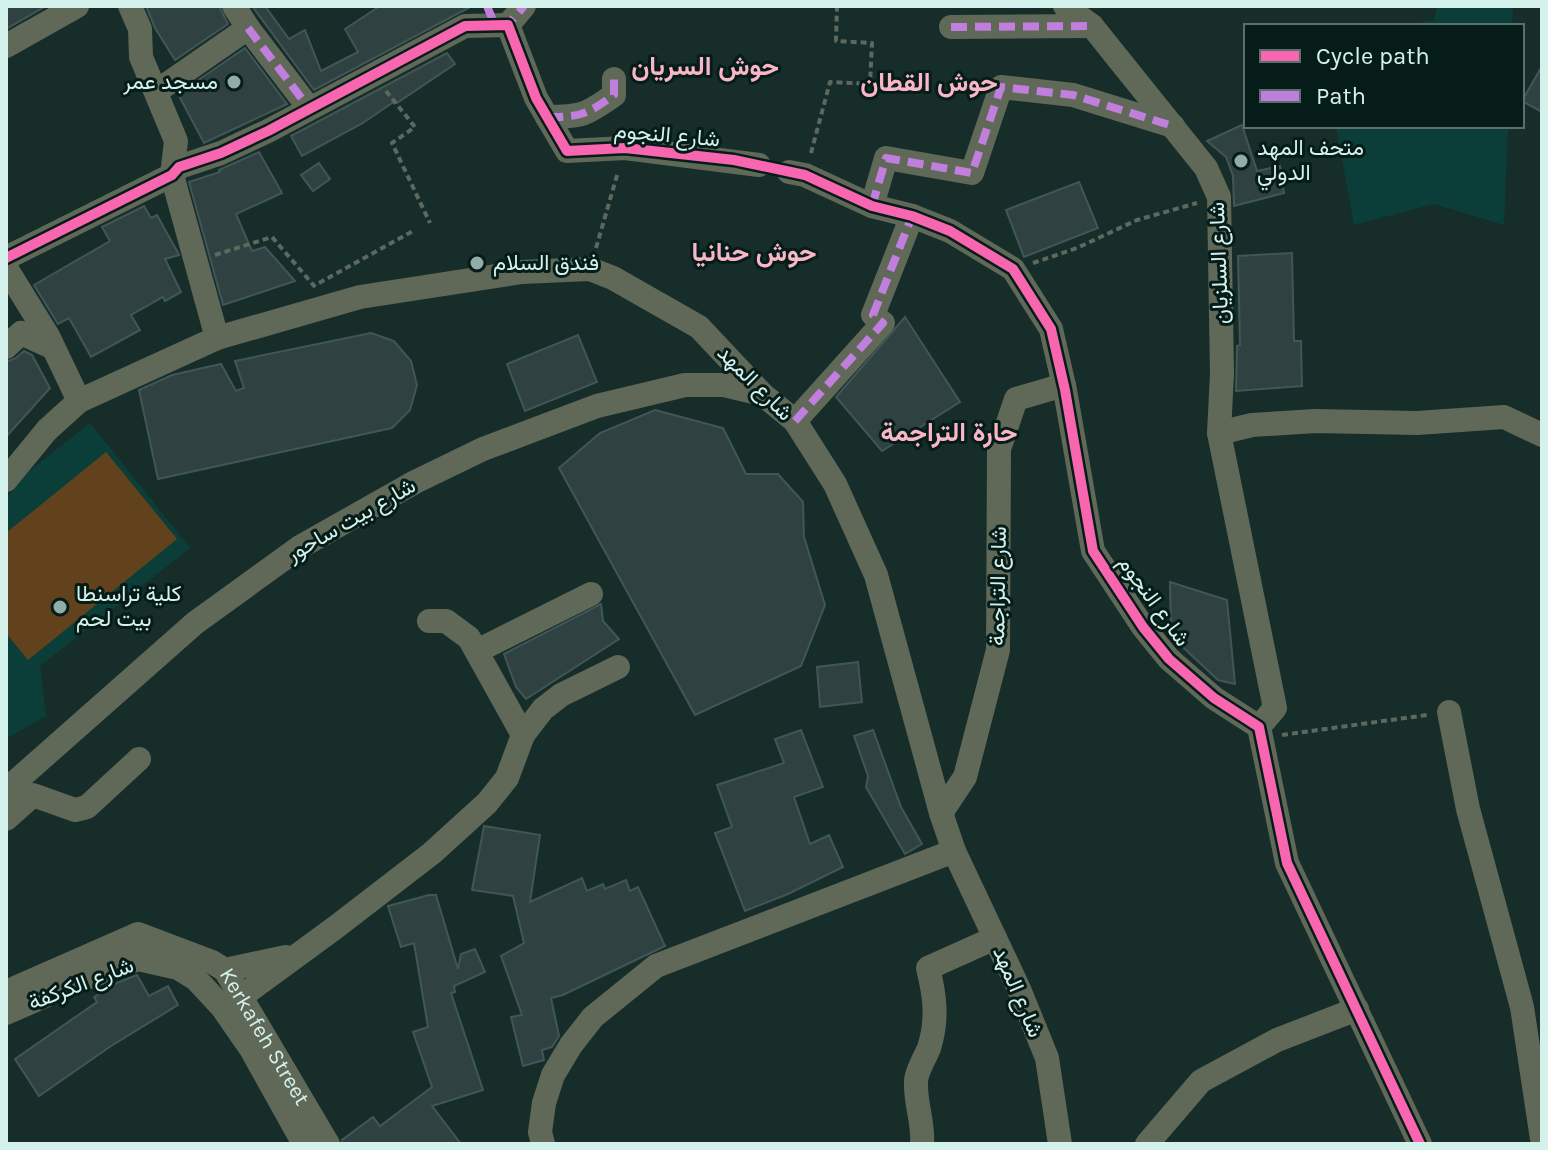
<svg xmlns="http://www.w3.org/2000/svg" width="1548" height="1150" viewBox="0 0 1548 1150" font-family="Karla,Vazirmatn,sans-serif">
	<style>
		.built { fill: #0c3e39 }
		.green { fill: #62421c }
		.building { fill: #2f4241; stroke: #415656; stroke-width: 2 }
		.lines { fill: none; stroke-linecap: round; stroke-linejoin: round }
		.path { stroke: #5e695e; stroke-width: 4; stroke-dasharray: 6 4; stroke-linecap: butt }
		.minor { stroke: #606858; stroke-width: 24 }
		.quiet { stroke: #c07fdc; stroke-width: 8; stroke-dasharray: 16 8; stroke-linecap: butt }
		.cycleway-casing { stroke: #051c19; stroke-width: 15 }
		.cycleway { stroke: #f766af; stroke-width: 10 }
		.poi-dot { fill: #92aca8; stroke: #051c19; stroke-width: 3 }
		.labels { text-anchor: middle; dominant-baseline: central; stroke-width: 6; stroke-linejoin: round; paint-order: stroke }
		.poi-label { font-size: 22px; fill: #d5f1ec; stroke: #051c19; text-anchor: start }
		.street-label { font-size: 22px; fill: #d5f1ec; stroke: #051c19 }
		.quarter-label { font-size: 26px; font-weight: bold; fill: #fab6c6; stroke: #051c19 }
	</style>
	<rect width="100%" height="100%" fill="#162d2a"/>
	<g class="built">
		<polygon points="1437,6 1513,6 1512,26 1406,26 1434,20"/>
		<polygon points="1336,126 1508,126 1504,225 1434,204 1354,225"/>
		<polygon points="90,423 190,548 40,666 46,716 6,739 6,499 23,476"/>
	</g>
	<polygon class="green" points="106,452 177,539 28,660 6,633 6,533"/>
	<g class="building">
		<polygon points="6,6 46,6 6,29"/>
		<polygon points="146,6 219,6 228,24 175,60 155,28"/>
		<polygon points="252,6 265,6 289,39 305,30 321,71 358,52 345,29 380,6 472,6 314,90"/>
		<polygon points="245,48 287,104 204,143 178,94"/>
		<polygon points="447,53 455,64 397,103 395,101 363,123 302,156 291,136"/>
		<polygon points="1542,66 1542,112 1522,101"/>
		<polygon points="1242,125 1257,171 1280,166 1284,193 1234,206 1233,176 1226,157 1207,141"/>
		<polygon points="259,152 282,193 236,214 252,251 265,247 295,281 223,305 189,182 220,172 219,170"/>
		<polygon points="319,163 330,179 313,191 301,175"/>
		<polygon points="1079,182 1098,228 1024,257 1006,210"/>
		<polygon points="144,206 151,218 157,215 177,251 179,255 165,259 181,292 165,301 163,297 131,315 140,330 91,357 69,318 58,324 34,285 110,241 102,227"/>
		<polygon points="1292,253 1294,341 1301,341 1302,386 1236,391 1237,346 1240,345 1238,256"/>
		<polygon points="905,317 960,402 882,451 836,397"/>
		<polygon points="371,333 394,341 411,361 417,385 410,410 392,428 158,479 139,390 172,375 221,364 236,391 244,388 235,361"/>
		<polygon points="578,335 597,382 525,411 507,364"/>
		<polygon points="24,351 32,355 50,388 6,437 6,362 16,358"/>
		<polygon points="655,410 723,428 746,474 778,474 803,502 804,537 825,605 801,666 695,715 559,468 600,433"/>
		<polygon points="1170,582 1227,600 1235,684 1218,680 1171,636"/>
		<polygon points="601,604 603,621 619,639 526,699 516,687 504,654"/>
		<polygon points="858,662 862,702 820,707 817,667"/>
		<polygon points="801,730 823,787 794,797 810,844 829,835 843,867 788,894 745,911 715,833 732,827 717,785 784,763 775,739"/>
		<polygon points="873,730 901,807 922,844 905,854 866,787 868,776 854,736"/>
		<polygon points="484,826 540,835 530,902 582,878 587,891 603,884 605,889 626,880 630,891 638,887 665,946 563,995 551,998 559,1036 552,1047 542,1050 544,1060 523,1066 511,1017 522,1015 501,956 524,943 513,896 472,890"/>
		<polygon points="429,895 436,895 458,969 461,954 475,949 485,972 454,986 455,992 451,993 483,1090 432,1106 461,1144 343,1144 342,1140 373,1117 380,1126 432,1087 413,1032 428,1027 414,943 401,947 388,906"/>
		<polygon points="137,975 149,996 168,986 178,1005 111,1046 39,1096 15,1059 97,1002 94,997 119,982"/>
	</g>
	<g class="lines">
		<g class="path">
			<polyline points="386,91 415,127 392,143 430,223"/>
			<polyline points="811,153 830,82 870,84 872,43 836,41 837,6"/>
			<polyline points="596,248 618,172"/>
			<polyline points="215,255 272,237 316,288"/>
			<polyline points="1033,263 1077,248 1137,220 1197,203"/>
			<polyline points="319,283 413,231"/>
			<polyline points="1282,735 1427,715"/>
		</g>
		<g class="minor">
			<polyline points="130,6 140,29 141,57 176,141 172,175 217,338"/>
			<polyline points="1065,6 1092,26 1206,168 1219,197 1222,374 1219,433 1275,708 1259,727"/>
			<polyline points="508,25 536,98 567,151 625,148 759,165"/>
			<polyline points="508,25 524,6"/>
			<polyline points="951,27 1092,26"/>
			<polyline points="248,28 309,108"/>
			<polyline points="6,46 77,6"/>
			<polyline points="157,91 248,28 234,6"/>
			<path d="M547 117C581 117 586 115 614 95V79"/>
			<polyline points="789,172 805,175 872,206 912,216 950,231 1013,269 1051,329 1065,390 1093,551 1143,627 1169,659 1214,698 1259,727 1287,863 1420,1144"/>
			<polyline points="872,206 886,158 972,173 1001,87 1073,95 1173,126"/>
			<polyline points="6,258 172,175 179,167 221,153 268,131 465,26 508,25"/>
			<polyline points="6,268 48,336 79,401"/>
			<polyline points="6,347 21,333 52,347"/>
			<polyline points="795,421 883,323 873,315 912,216"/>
			<polyline points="1219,433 1252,425 1315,421 1417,423 1504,417 1542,435"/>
			<polyline points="6,480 47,430 79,401 217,338 360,297 522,272 590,269 613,278 699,327 762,394 795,421 835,484 876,575 941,813 954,851 1019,989 1047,1058 1060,1144"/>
			<polyline points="429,621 446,621 469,638 523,735"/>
			<polyline points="477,651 591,594"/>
			<polyline points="1449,712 1468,809 1522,1007 1542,1139"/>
			<polyline points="6,790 195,623 300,547 415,482 483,449 597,406 685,385 724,385 762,394"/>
			<polyline points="941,813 965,777 998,650 999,449 1016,399 1064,385"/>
			<polyline points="6,819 33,795 75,810 87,807 139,759"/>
			<polyline points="225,970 286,957"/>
			<path id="s1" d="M6 992 138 934 212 962 225 970 328 1144"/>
			<polyline points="222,1007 242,996 336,927 432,853 487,803 507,778 523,735 543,709 561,695 618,667"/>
			<polyline points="6,1013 86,978 138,959 178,968 196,979 222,1007 251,1049 304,1144"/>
			<polyline points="543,1144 540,1132 544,1103 553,1075 571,1045 593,1017 656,966 954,851"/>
			<path d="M922 1144C924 1123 915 1104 916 1082 916 1072 925 1058 929 1048 938 1020 935 996 928 968L995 938"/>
			<polyline points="1147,1144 1201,1081 1277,1040 1357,1009"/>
		</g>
		<g class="quiet">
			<polyline points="487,6 494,23"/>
			<polyline points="501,24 508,25 524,6"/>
			<polyline points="951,27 1092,26"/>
			<polyline points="248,28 309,108"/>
			<path d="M547 117C581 117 586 115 614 95V79"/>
			<polyline points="872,206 886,158 972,173 1001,87 1073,95 1173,126"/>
			<polyline points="795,421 883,323 873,315 912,216"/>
		</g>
		<defs>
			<polyline id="cycleway" points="6,258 172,175 179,167 221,153 268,131 465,26 508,25 536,98 567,151 625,148 734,160 805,175 872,206 912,216 950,231 1013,269 1051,329 1065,390 1093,551 1143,627 1169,659 1214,698 1259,727 1287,863 1420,1144"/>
		</defs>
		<use href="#cycleway" class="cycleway-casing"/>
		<use href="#cycleway" class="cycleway"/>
	</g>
	<g class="poi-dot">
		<circle cx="234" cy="82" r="8"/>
		<circle cx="1241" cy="161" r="8"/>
		<circle cx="477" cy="263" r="8"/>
		<circle cx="60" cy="607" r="8"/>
	</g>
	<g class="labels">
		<g class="poi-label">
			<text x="218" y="82" text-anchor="end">مسجد عمر</text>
			<text x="1257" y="148">متحف المهد<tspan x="1257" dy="25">الدولي</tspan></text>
			<text x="493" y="263">فندق السلام</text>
			<text x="76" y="594">كلية تراسنطا<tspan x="76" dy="25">بيت لحم</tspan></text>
		</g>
		<g class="street-label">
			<text transform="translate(667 135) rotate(5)">شارع النجوم</text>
			<text transform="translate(1219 263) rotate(-92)">شارع السلزيان</text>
			<text transform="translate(755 383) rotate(45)">شارع المهد</text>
			<text transform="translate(351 520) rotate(-30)">شارع بيت ساحور</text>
			<text transform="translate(998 586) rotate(-89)">شارع التراجمة</text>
			<text transform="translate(1154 601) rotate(54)">شارع النجوم</text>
			<text transform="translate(81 984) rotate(-21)">شارع الكركفة</text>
			<text transform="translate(1018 992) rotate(67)">شارع المهد</text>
			<text stroke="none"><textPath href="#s1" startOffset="316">Kerkafeh Street</textPath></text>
		</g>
		<g class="quarter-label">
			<text x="705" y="66">حوش السريان</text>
			<text x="929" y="82">حوش القطان</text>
			<text x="754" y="252">حوش حنانيا</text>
			<text x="949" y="432">حارة التراجمة</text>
		</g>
	</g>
	<rect width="1548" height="1150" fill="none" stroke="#d5f1ec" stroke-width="16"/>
	<rect x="1244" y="24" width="280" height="104" fill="#051c19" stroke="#58716d" stroke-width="2"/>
	<rect x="1260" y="50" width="40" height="12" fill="#f766af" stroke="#58716d" stroke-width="2"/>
	<text x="1316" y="64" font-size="24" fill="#d5f1ec">Cycle path</text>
	<rect x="1260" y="90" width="40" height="12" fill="#c07fdc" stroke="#58716d" stroke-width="2"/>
	<text x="1316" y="104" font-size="24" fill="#d5f1ec">Path</text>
</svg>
